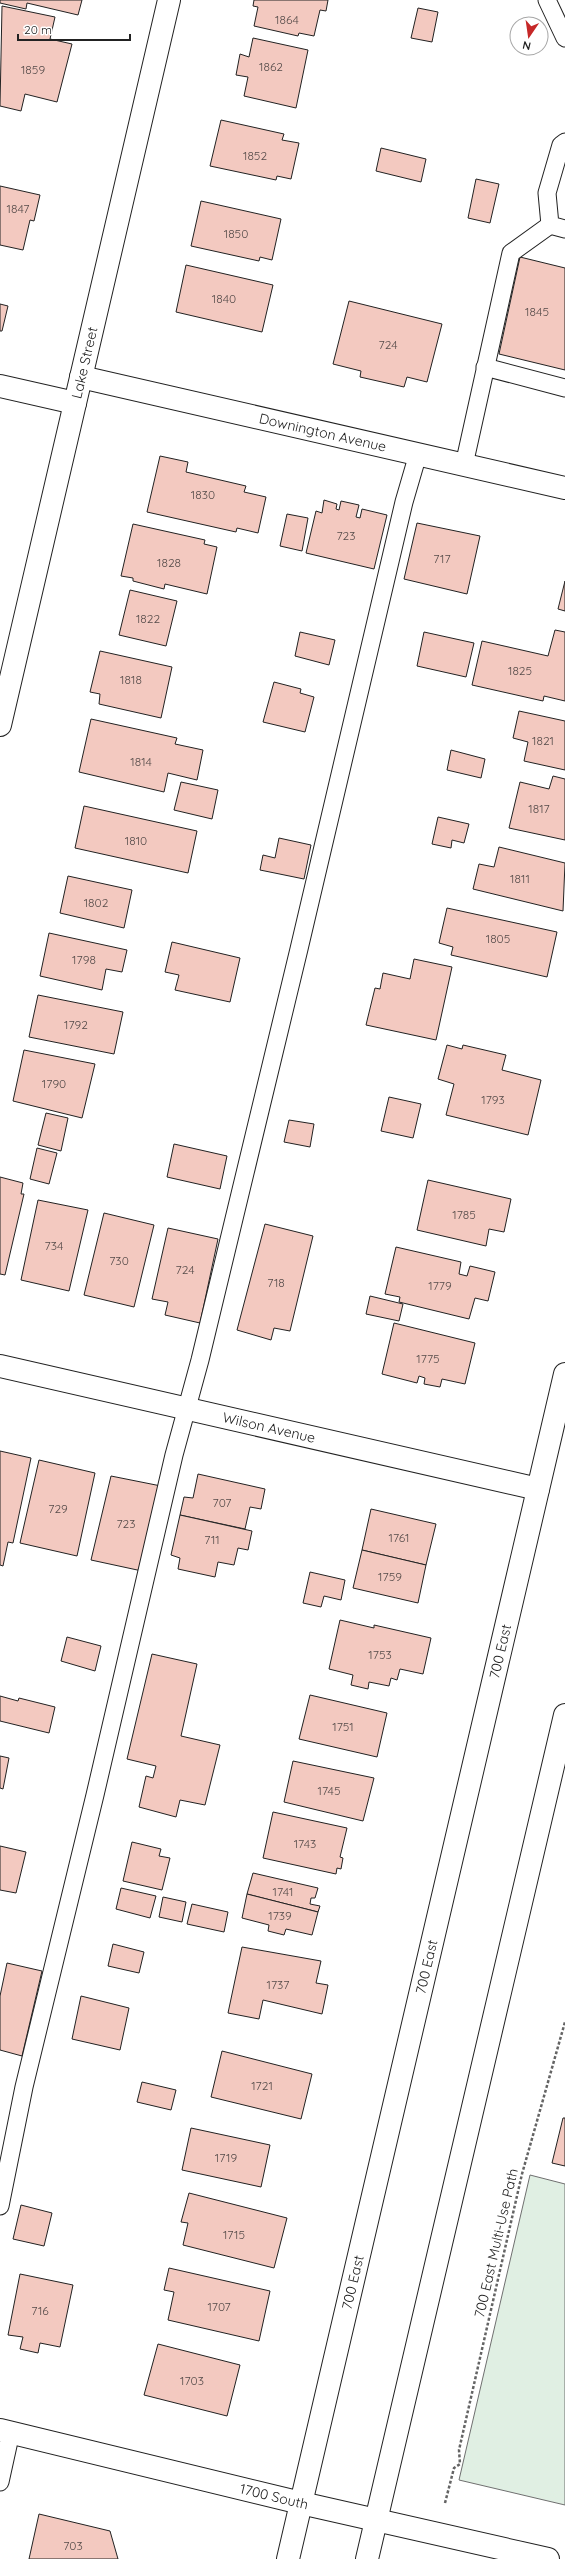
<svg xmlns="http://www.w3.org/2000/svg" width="565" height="2559" viewBox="0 0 565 2559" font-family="Quicksand,sans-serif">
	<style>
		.green { fill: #e0efe3; stroke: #6f6f6f }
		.building { fill: #f3c9c0; stroke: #222 }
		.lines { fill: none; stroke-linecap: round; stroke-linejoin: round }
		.service-casing { stroke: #222; stroke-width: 19 }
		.minor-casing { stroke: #222; stroke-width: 24 }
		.tertiary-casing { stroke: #222; stroke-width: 24 }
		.primary-casing { stroke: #222; stroke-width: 24 }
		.path { stroke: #646464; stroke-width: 2.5; stroke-dasharray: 3 2; stroke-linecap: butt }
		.service { stroke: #fff; stroke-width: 17 }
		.minor { stroke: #fff; stroke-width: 22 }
		.tertiary { stroke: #fff; stroke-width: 22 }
		.primary { stroke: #fff; stroke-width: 22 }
		.labels { text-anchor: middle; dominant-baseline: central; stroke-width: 3; stroke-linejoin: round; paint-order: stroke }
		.number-label { font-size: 12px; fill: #564c4a }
		.street-label { font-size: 14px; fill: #222; stroke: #fff }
	</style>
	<rect width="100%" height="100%" fill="#fff"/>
	<polygon class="green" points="530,2175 565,2184 565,2505 459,2480"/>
	<g class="building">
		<polygon points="0,0 82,0 78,15 27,3 26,9 0,3"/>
		<polygon points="254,0 328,0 326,11 320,10 314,36 299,33 298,36 254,26 258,7 253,6"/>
		<polygon points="2,6 55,17 50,39 72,44 57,102 25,94 21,111 0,106"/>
		<polygon points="418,8 438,12 432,42 411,38"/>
		<polygon points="253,38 308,50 296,108 244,96 248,77 236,75 240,54 249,57"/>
		<polygon points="221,120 284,134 282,140 299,143 291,179 277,176 276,180 210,166"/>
		<polygon points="381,148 426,159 421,182 376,171"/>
		<polygon points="476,179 499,184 490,223 468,218"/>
		<polygon points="0,186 40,195 34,221 30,220 23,250 0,245"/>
		<polygon points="201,201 281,219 272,260 260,257 259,261 191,246"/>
		<polygon points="520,257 565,268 565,370 499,354"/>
		<polygon points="186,265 273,285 262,332 176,312"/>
		<polygon points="349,301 442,324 427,382 407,377 404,387 360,377 361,371 333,364"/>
		<polygon points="0,304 8,306 2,331 0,331"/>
		<polygon points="160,456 188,462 186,472 246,486 244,492 266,497 258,533 237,528 236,532 147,512"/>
		<polygon points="324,500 337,504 336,509 339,510 341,501 359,505 356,517 360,518 362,509 387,515 374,569 306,553 316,511 322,513"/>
		<polygon points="287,514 308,518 302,551 280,546"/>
		<polygon points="417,523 480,536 467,594 404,579"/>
		<polygon points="133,524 205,540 204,544 217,547 207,594 165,584 164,589 133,581 133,578 121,576"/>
		<polygon points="565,581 565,611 558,609"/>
		<polygon points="130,590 177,601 166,646 119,635"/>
		<polygon points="555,630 565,632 565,701 544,696 543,701 472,685 482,641 548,656"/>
		<polygon points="300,632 335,640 329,665 295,656"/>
		<polygon points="424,632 474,643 466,677 417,666"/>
		<polygon points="100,651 172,667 161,718 99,704 100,694 90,692"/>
		<polygon points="274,682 301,689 300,693 314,697 305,732 263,722"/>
		<polygon points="519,711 565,721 565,770 524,761 528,742 513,738"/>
		<polygon points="91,719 177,738 175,744 203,750 197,780 168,773 164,792 79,772"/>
		<polygon points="451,750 485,759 481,778 447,770"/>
		<polygon points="553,776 565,779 565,840 509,828 520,782 549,789"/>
		<polygon points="181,782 218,790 212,819 174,810"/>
		<polygon points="84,806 197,831 188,873 75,848"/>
		<polygon points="438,817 469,824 464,843 452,840 451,848 432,844"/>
		<polygon points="279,838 311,845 304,879 260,870 263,855 275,858"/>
		<polygon points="499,847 565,863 563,911 473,889 479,864 494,867"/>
		<polygon points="68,876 132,890 124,928 60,913"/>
		<polygon points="447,908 557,932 547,977 451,955 453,947 439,943"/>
		<polygon points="49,933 127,950 122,972 106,969 102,990 40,976"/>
		<polygon points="172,942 240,958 230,1002 175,990 179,975 165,972"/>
		<polygon points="414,959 452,967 436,1040 366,1025 375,988 380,989 383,973 410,979"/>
		<polygon points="38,995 123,1012 114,1054 29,1037"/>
		<polygon points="447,1045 462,1049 463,1045 506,1055 502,1070 541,1080 528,1135 446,1115 454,1084 438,1079"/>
		<polygon points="24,1050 95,1064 82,1118 13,1101"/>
		<polygon points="389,1097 421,1104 413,1138 381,1131"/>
		<polygon points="46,1113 68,1118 61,1151 38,1145"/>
		<polygon points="289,1120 314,1124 310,1147 284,1142"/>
		<polygon points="174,1144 227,1156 220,1189 167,1177"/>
		<polygon points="37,1148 57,1153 49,1184 30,1179"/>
		<polygon points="0,1177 23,1183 21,1194 24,1194 5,1275 0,1274"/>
		<polygon points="428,1180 511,1199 504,1232 489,1229 486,1246 417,1230"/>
		<polygon points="38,1200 88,1210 69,1291 21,1280"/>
		<polygon points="104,1213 154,1225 134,1307 84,1295"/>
		<polygon points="265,1224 313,1236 290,1331 274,1328 271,1340 237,1330"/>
		<polygon points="168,1228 218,1239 200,1323 165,1315 168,1302 152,1299"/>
		<polygon points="396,1247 461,1262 459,1274 467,1276 470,1266 495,1272 488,1301 475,1298 469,1319 399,1302 400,1297 385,1294"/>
		<polygon points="370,1296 403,1304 399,1321 366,1314"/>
		<polygon points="394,1323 475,1343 465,1384 442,1379 440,1387 424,1384 425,1378 419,1376 417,1383 382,1374"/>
		<polygon points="0,1451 31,1458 13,1543 8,1542 3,1566 0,1565"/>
		<polygon points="39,1460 95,1473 77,1556 20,1543"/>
		<polygon points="198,1474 265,1489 261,1509 250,1507 245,1529 180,1515 184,1497 193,1498"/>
		<polygon points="111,1476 161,1486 142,1571 91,1560"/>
		<polygon points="371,1509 436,1524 426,1565 362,1550"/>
		<polygon points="180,1515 252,1531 248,1550 238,1548 234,1565 218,1562 215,1577 178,1569 180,1558 171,1555"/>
		<polygon points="362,1550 426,1565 418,1603 353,1588"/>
		<polygon points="310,1572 345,1580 341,1600 324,1596 321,1607 303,1603"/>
		<polygon points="340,1620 374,1628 374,1625 431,1638 423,1674 400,1669 397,1680 391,1678 389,1686 369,1682 368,1689 351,1685 353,1675 329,1669"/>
		<polygon points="67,1637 101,1646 95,1671 61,1661"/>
		<polygon points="152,1654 197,1664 181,1736 220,1745 205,1805 180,1800 176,1817 139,1807 146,1776 153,1778 156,1766 127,1759"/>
		<polygon points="310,1695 387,1713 377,1757 299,1739"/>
		<polygon points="0,1696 18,1701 19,1698 55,1707 49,1733 0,1721"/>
		<polygon points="0,1756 9,1758 3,1789 0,1788"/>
		<polygon points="293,1761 374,1778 363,1821 284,1802"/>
		<polygon points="273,1812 347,1828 340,1857 343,1858 341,1869 337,1868 336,1874 263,1858"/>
		<polygon points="132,1842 161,1849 159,1856 170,1858 162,1890 123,1881"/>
		<polygon points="0,1846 26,1852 16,1893 0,1890"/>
		<polygon points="253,1873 318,1888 315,1898 311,1898 310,1904 320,1906 318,1912 247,1894"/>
		<polygon points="121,1888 156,1896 150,1918 116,1909"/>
		<polygon points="247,1894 318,1912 312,1935 286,1929 284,1935 268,1931 269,1925 242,1918"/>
		<polygon points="163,1897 186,1902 182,1922 159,1917"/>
		<polygon points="192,1904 228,1912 224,1932 187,1924"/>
		<polygon points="113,1944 144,1952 139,1973 108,1966"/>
		<polygon points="242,1947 321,1961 316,1983 328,1985 322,2014 263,2000 259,2019 228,2013"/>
		<polygon points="7,1963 42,1971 22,2056 0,2050 0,1996"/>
		<polygon points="81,1996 129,2008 120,2050 72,2039"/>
		<polygon points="222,2051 312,2074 301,2119 211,2097"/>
		<polygon points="142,2082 176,2090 171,2110 137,2102"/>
		<polygon points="563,2118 565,2118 565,2166 552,2163"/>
		<polygon points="191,2128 270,2145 261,2187 182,2170"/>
		<polygon points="189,2193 287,2218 274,2268 183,2245 188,2223 181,2222"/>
		<polygon points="21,2205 52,2213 44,2246 13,2239"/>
		<polygon points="169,2268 270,2291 259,2341 168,2320 174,2292 164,2290"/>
		<polygon points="20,2274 73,2285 60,2347 40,2343 38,2353 20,2349 23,2337 8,2335"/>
		<polygon points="158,2344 240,2365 227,2416 144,2395"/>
		<polygon points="39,2514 110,2531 118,2559 29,2559"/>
	</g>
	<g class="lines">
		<defs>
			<g id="service">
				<polyline points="547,0 565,38"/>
				<polyline points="565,142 561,145 547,193 550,225 565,229"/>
				<polyline points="485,367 565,388"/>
				<polyline points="464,465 511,253 550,225"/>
				<polyline points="0,2206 24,2087 95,1795 174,1455 200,1360 299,949 404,502 418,454"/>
				<polyline points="0,2482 11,2432"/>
			</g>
			<g id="minor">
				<path id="s1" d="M81 377 565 488"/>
				<polyline points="0,386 75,403"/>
				<path id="s2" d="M0 725 169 0"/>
				<path id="s3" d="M0 1366 538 1489"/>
			</g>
			<g id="tertiary">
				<path id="s4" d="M0 2430 301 2503 548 2559"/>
			</g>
			<g id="primary">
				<path id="s5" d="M288 2559 565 1374"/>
				<polyline points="367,2559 565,1715"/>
			</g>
		</defs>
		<use href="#service" class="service-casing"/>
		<use href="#minor" class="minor-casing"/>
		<use href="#tertiary" class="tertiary-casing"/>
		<use href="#primary" class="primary-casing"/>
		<polyline class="path" points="445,2503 454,2468 460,2464 459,2450 522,2174 565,2022"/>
		<use href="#service" class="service"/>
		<use href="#minor" class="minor"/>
		<use href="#tertiary" class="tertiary"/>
		<use href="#primary" class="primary"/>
	</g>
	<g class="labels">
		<g class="number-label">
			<text x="287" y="19">1864</text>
			<text x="271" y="66">1862</text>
			<text x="33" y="69">1859</text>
			<text x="255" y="155">1852</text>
			<text x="18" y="208">1847</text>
			<text x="236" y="233">1850</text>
			<text x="224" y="298">1840</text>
			<text x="537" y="311">1845</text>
			<text x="388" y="344">724</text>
			<text x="203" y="494">1830</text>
			<text x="346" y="535">723</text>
			<text x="442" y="558">717</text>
			<text x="169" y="562">1828</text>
			<text x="148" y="618">1822</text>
			<text x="520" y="670">1825</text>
			<text x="131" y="679">1818</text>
			<text x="543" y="740">1821</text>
			<text x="141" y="761">1814</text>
			<text x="539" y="808">1817</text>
			<text x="136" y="840">1810</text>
			<text x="520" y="878">1811</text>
			<text x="96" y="902">1802</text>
			<text x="498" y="938">1805</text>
			<text x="84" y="959">1798</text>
			<text x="76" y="1024">1792</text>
			<text x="54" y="1083">1790</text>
			<text x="493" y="1099">1793</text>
			<text x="464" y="1214">1785</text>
			<text x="54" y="1245">734</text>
			<text x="119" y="1260">730</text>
			<text x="185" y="1269">724</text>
			<text x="276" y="1282">718</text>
			<text x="440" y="1285">1779</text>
			<text x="428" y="1358">1775</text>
			<text x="222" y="1502">707</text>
			<text x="58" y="1508">729</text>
			<text x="126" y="1523">723</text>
			<text x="399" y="1537">1761</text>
			<text x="212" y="1539">711</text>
			<text x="390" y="1576">1759</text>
			<text x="380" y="1654">1753</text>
			<text x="343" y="1726">1751</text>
			<text x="329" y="1790">1745</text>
			<text x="305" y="1843">1743</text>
			<text x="283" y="1891">1741</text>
			<text x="280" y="1915">1739</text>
			<text x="278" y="1984">1737</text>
			<text x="262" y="2085">1721</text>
			<text x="226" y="2157">1719</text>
			<text x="234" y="2234">1715</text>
			<text x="219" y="2306">1707</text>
			<text x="40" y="2310">716</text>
			<text x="192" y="2380">1703</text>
			<text x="73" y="2545">703</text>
		</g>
		<g class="street-label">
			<text stroke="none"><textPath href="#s2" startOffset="372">Lake Street</textPath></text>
			<text stroke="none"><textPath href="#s1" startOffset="248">Downington Avenue</textPath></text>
			<text stroke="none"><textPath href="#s3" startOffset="276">Wilson Avenue</textPath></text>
			<text stroke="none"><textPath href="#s5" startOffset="932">700 East</textPath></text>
			<text stroke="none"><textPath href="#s5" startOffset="608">700 East</textPath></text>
			<text transform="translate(496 2243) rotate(-77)">700 East Multi-Use Path</text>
			<text stroke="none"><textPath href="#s5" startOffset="284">700 East</textPath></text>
			<text stroke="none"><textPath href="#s4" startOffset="282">1700 South</textPath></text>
		</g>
	</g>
	<g transform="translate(529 36) rotate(193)"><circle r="19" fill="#ffffff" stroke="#a7a7a7"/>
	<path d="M0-3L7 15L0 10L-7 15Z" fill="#c62828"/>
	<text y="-6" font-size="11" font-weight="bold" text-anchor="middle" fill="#222222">N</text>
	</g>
	<path d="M18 34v6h112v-6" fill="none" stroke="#222222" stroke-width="2"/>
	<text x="24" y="34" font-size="12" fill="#222222" stroke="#ffffff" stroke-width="3" paint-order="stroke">20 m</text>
</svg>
